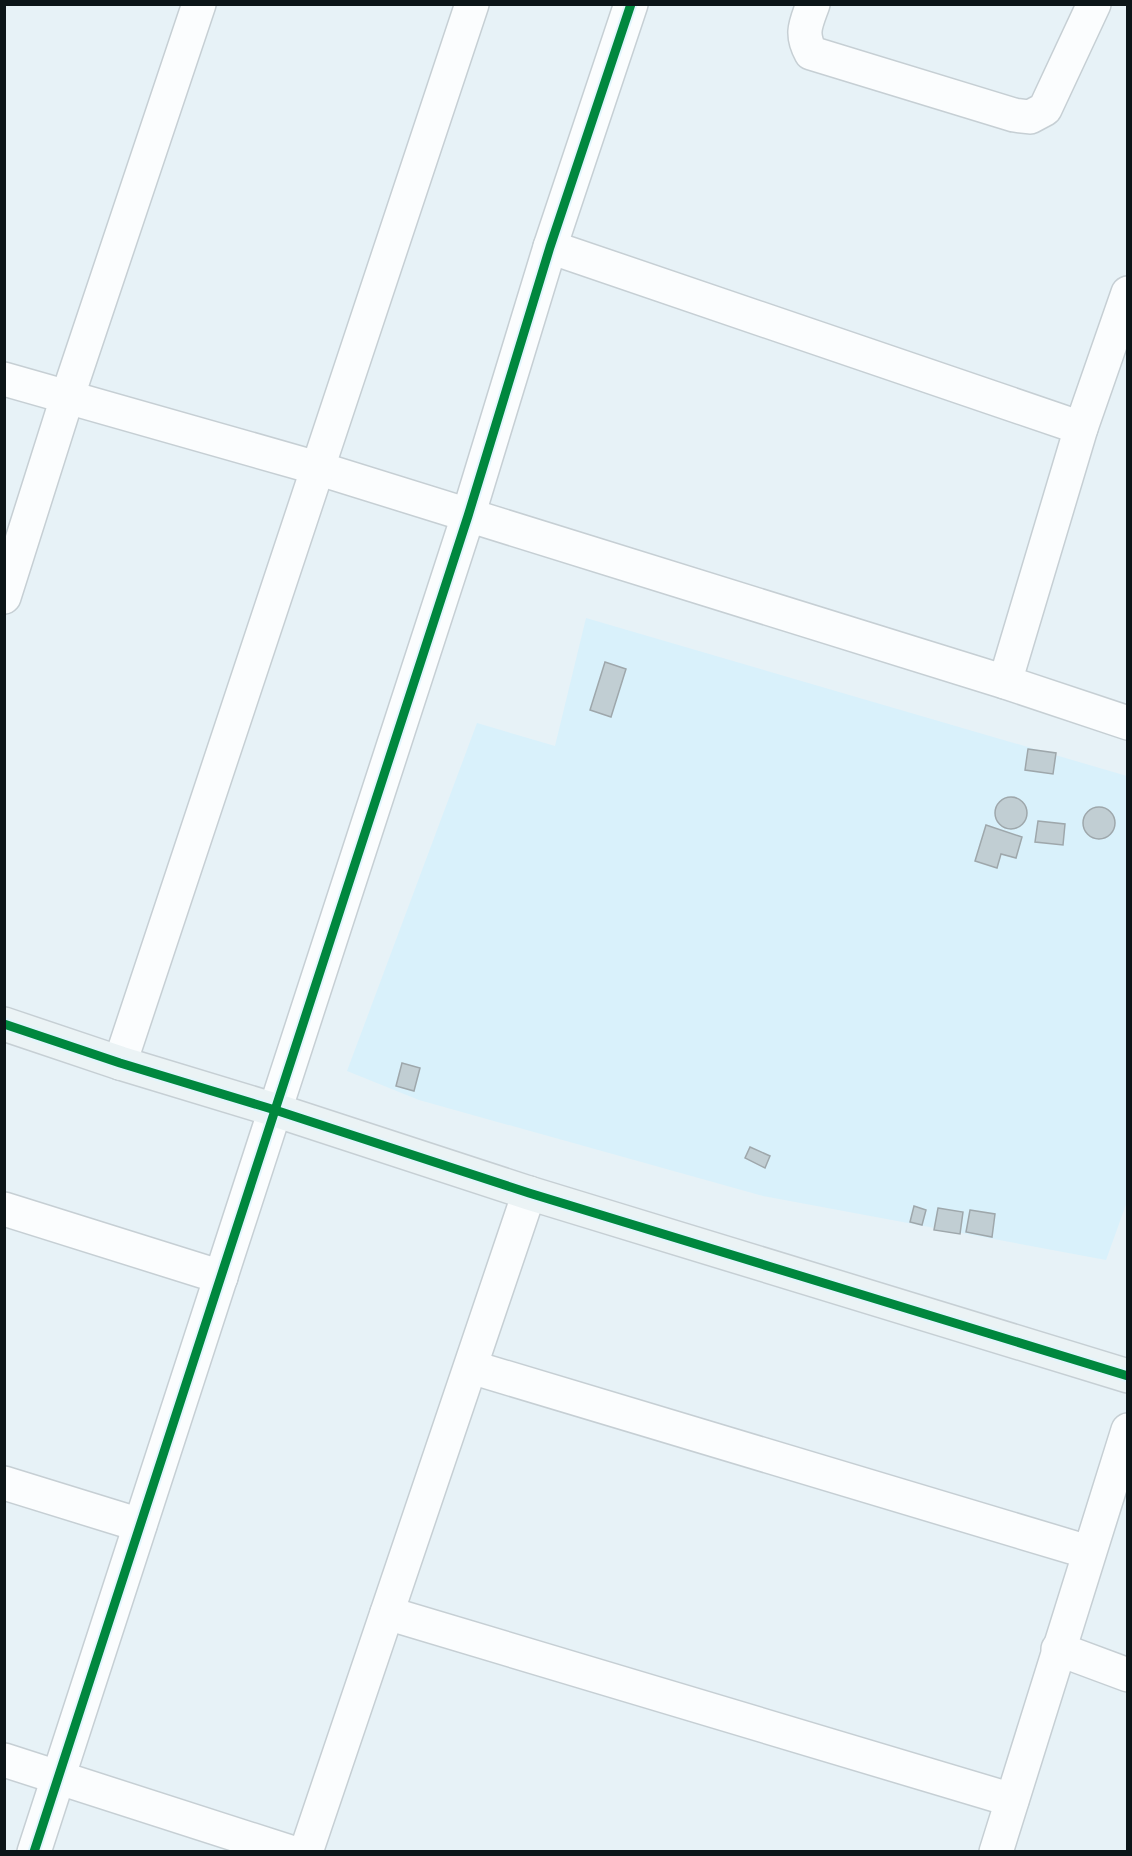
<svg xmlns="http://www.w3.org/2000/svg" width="1132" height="1856" viewBox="0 0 1132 1856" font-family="'Space Grotesk',sans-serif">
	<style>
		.built { fill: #d9f1fb }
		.building { fill: #c1ced3; stroke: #9ea7ab; stroke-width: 1.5 }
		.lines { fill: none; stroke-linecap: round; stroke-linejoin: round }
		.street-casing { stroke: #c6cfd4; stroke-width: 36 }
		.secondary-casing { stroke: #c6cfd4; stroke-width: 36 }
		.street { stroke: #fbfdfe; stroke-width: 33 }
		.secondary { stroke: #ebf3f5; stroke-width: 33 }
		.cycleway-casing { stroke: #e1f5fd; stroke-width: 13 }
		.cycleway { stroke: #00873e; stroke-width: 9 }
	</style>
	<rect width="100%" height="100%" fill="#e7f2f7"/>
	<polygon class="built" points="586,618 1127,776 1128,1199 1106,1260 763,1196 419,1100 347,1071 477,723 555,746"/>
	<g class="building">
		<polygon points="605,662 626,669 611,717 590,710"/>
		<polygon points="1028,749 1056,753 1053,774 1025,770"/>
		<circle cx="1011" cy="813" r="16"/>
		<circle cx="1099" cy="823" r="16"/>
		<polygon points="1038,821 1065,824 1063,845 1035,842"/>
		<polygon points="986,825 1022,837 1016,858 1001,854 997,868 975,861"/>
		<polygon points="402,1063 420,1068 414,1091 396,1086"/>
		<polygon points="750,1147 770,1156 765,1168 745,1158"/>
		<polygon points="914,1206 926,1210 922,1225 910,1222"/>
		<polygon points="938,1208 963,1212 960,1234 934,1230"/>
		<polygon points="970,1210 995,1214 992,1237 966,1232"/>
	</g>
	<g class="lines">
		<defs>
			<g id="street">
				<path d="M813 4C806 24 800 33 811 53L1014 115 1030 117 1045 109 1094 4"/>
				<polyline points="550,247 1081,428"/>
				<polyline points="4,379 317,468 1005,682 1128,723"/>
				<polyline points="4,597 67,398 199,4"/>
				<polyline points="1005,682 1081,428 1128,293"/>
				<polyline points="120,1063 472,4"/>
				<polyline points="4,1209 221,1277"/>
				<polyline points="471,1367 1088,1552"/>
				<polyline points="4,1483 140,1525"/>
				<polyline points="387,1613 1012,1800"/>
				<polyline points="1058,1649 1128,1675"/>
				<polyline points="4,1760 290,1852"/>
				<polyline points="34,1852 468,516 550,247 631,4"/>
				<polyline points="306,1852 529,1193"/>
				<polyline points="996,1852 1128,1430"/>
			</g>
			<polyline id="secondary" points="4,1024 120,1063 275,1110 529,1193 1128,1376"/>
		</defs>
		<use href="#street" class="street-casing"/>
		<use href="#secondary" class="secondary-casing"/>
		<use href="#street" class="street"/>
		<use href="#secondary" class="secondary"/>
		<defs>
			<g id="cycleway">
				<polyline points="4,1024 120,1063 275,1110 529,1193 1128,1376"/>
				<polyline points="34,1852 468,516 550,247 631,4"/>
			</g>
		</defs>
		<use href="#cycleway" class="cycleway-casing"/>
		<use href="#cycleway" class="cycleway"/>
	</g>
	<rect width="1132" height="1856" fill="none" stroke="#0c1518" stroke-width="12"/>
</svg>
